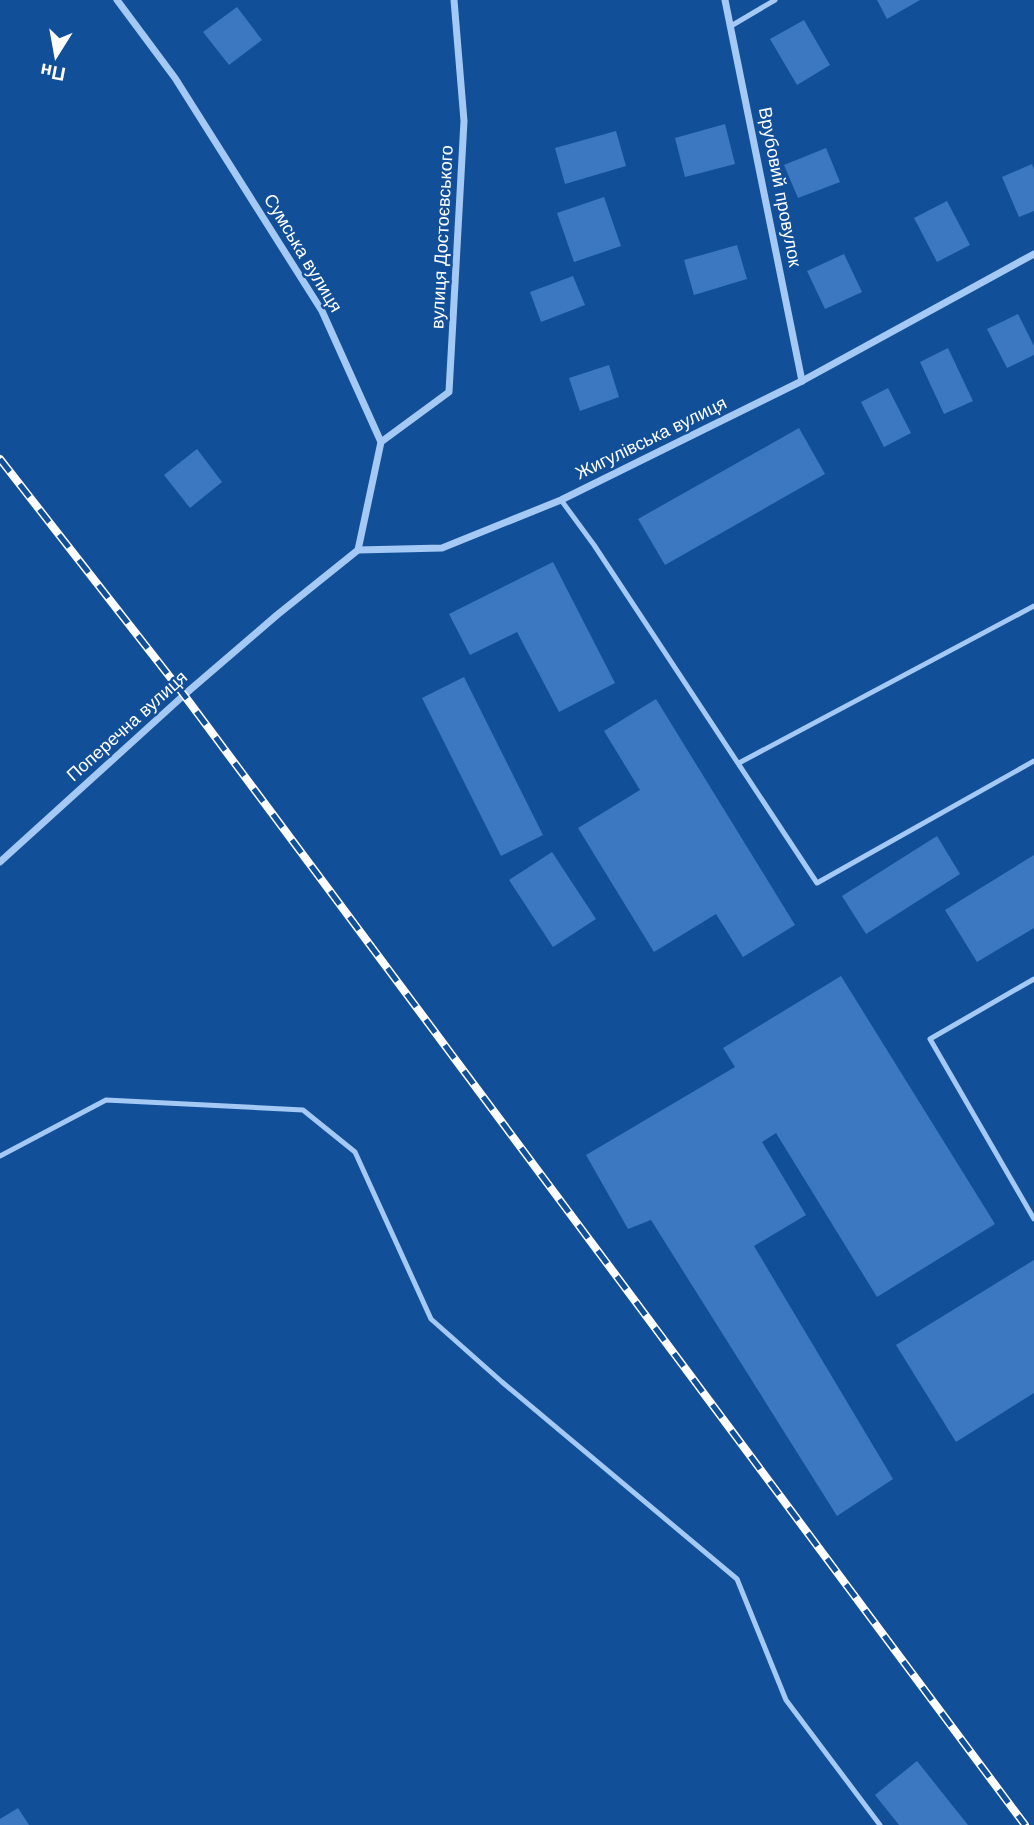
<svg xmlns="http://www.w3.org/2000/svg" width="1034" height="1825" viewBox="0 0 1034 1825" font-family="Arial,sans-serif">
	<style>
		.building { fill: #3b78c1 }
		.lines { fill: none; stroke-linecap: round; stroke-linejoin: round }
		.service { stroke: #a4c9f4; stroke-width: 5 }
		.minor { stroke: #a4c9f4; stroke-width: 7 }
		.rail-casing { stroke: #fff; stroke-width: 8 }
		.rail { stroke: #124f99; stroke-width: 5; stroke-dasharray: 16; stroke-linecap: butt }
		.labels { text-anchor: middle; dominant-baseline: central; stroke-width: 5; stroke-linejoin: round; paint-order: stroke }
		.street-label { font-size: 18px; fill: #fff; stroke: #124f99 }
	</style>
	<rect width="100%" height="100%" fill="#124f99"/>
	<g class="building">
		<polygon points="877,0 920,0 887,19"/>
		<polygon points="237,7 262,40 229,65 203,32"/>
		<polygon points="804,20 830,65 797,85 770,39"/>
		<polygon points="725,124 735,164 685,177 675,138"/>
		<polygon points="616,131 626,166 565,184 555,148"/>
		<polygon points="826,148 840,182 798,198 784,165"/>
		<polygon points="1032,164 1034,169 1034,211 1019,217 1002,177"/>
		<polygon points="604,197 621,246 574,262 557,213"/>
		<polygon points="947,201 970,245 937,262 914,218"/>
		<polygon points="737,245 747,279 694,295 684,260"/>
		<polygon points="844,254 862,292 825,309 807,271"/>
		<polygon points="573,276 585,305 541,322 530,292"/>
		<polygon points="1018,314 1034,346 1034,355 1007,368 987,329"/>
		<polygon points="948,348 973,401 944,414 920,362"/>
		<polygon points="609,365 619,397 580,411 569,378"/>
		<polygon points="888,388 911,433 884,447 861,402"/>
		<polygon points="799,428 825,474 665,565 638,519"/>
		<polygon points="197,449 222,482 190,508 164,475"/>
		<polygon points="553,562 615,683 559,712 517,632 470,655 449,614"/>
		<polygon points="464,677 543,835 501,856 422,698"/>
		<polygon points="656,699 795,925 743,957 716,914 654,952 578,828 640,790 604,731"/>
		<polygon points="937,836 960,874 866,934 842,896"/>
		<polygon points="552,852 596,919 553,947 509,880"/>
		<polygon points="1034,855 1034,928 977,962 945,910"/>
		<polygon points="841,976 995,1224 877,1297 776,1133 762,1142 806,1215 754,1246 893,1479 837,1516 651,1220 628,1229 586,1155 735,1067 723,1048"/>
		<polygon points="1034,1260 1034,1393 956,1442 896,1345"/>
		<polygon points="917,1761 968,1825 899,1825 875,1795"/>
		<polygon points="18,1808 29,1825 0,1825 0,1819"/>
	</g>
	<g class="lines">
		<g class="service">
			<polyline points="731,26 775,0"/>
			<polyline points="561,500 594,545 817,883 1034,761"/>
			<polyline points="739,763 1034,606"/>
			<polyline points="1034,979 930,1039 1034,1219"/>
			<polyline points="0,1156 106,1100 303,1110 355,1152 431,1319 502,1382 737,1579 786,1700 880,1825"/>
		</g>
		<g class="minor">
			<polyline points="117,0 175,78 322,311 381,442 358,550"/>
			<polyline points="725,0 802,381"/>
			<polyline points="381,442 449,392 464,121 454,0"/>
			<polyline points="0,862 184,695 277,615 358,550 442,548 561,500 802,381 1034,254"/>
		</g>
		<defs>
			<polyline id="rail" points="0,459 184,695 1025,1825"/>
		</defs>
		<use href="#rail" class="rail-casing"/>
		<use href="#rail" class="rail"/>
	</g>
	<g class="labels">
		<g class="street-label">
			<text transform="translate(780 187) rotate(79)">Врубовий провулок</text>
			<text transform="translate(442 237) rotate(-87)">вулиця Достоєвського</text>
			<text transform="translate(303 253) rotate(59)">Сумська вулиця</text>
			<text transform="translate(651 438) rotate(-26)">Жигулівська вулиця</text>
			<text transform="translate(127 726) rotate(-42)">Поперечна вулиця</text>
		</g>
	</g>
	<g transform="translate(56 56) rotate(191)" stroke="#124f99" stroke-width="5" paint-order="stroke">
	<path d="M0-5L12 26L0 18L-12 26Z" fill="#ffffff"/>
	<text y="-10" font-size="19" font-weight="bold" text-anchor="middle" fill="#ffffff">Пн</text>
	</g>
</svg>
